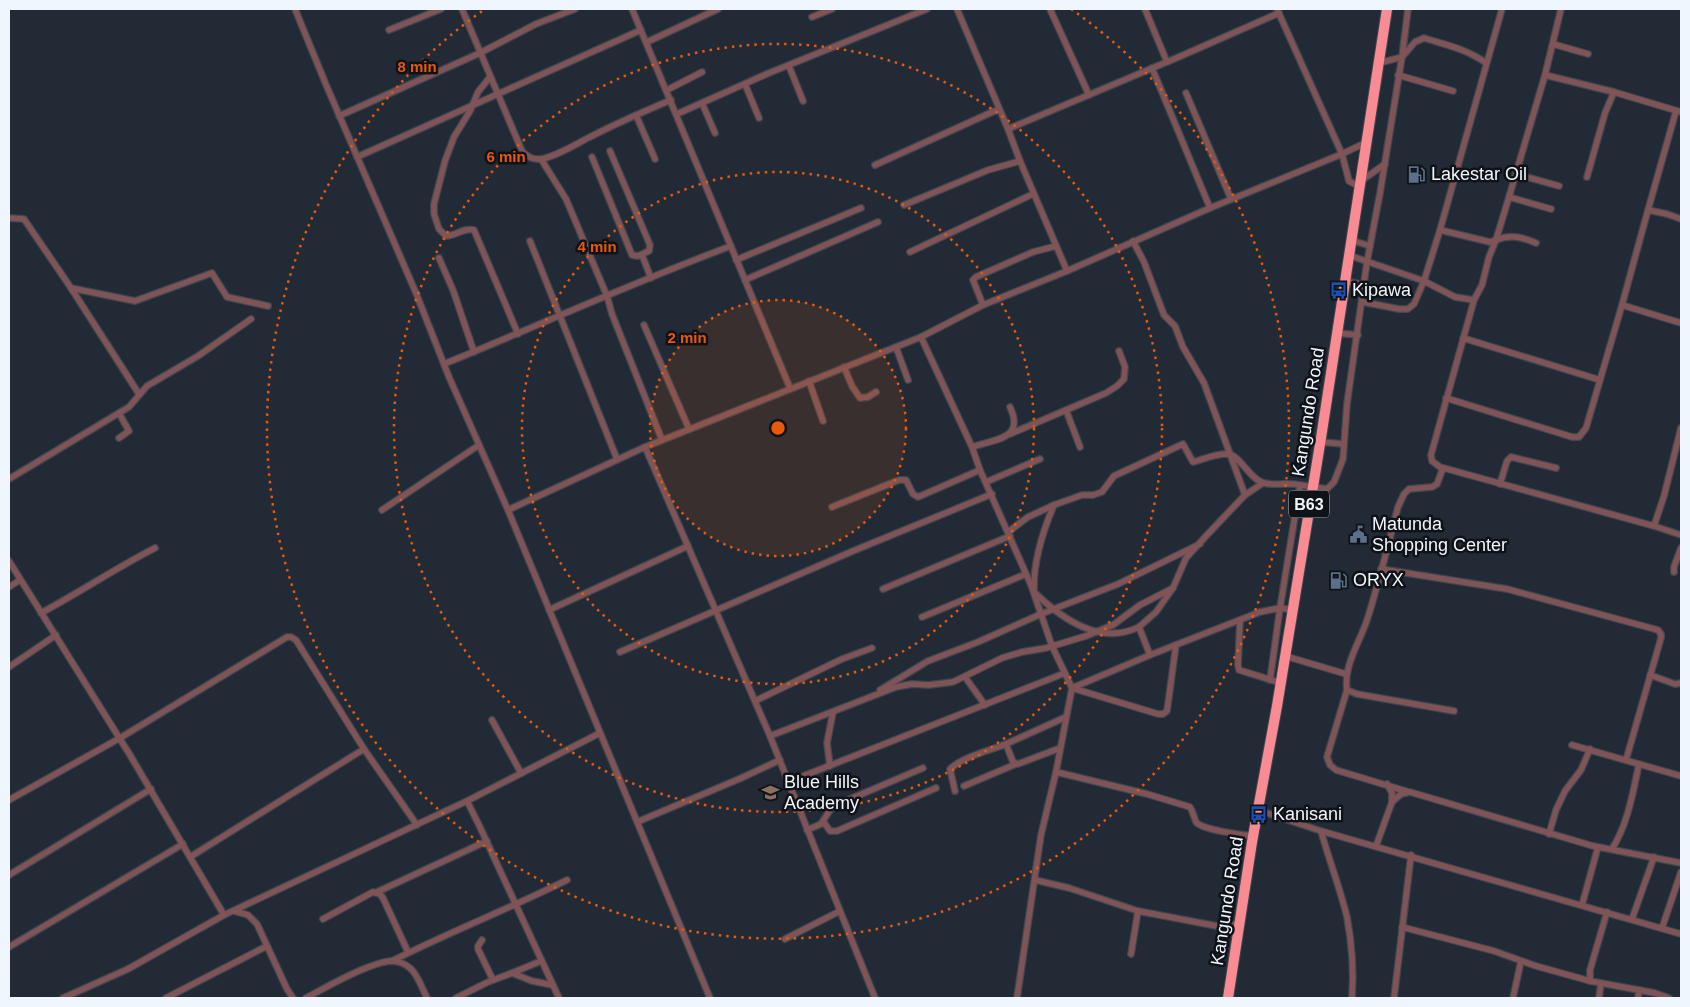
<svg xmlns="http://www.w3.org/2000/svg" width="1690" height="1007" viewBox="0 0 1690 1007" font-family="Arial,sans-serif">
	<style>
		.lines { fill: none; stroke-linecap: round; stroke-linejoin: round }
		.street-casing { stroke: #3f4751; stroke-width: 8 }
		.highway-casing { stroke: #3f4751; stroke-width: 12 }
		.street { stroke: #805456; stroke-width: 5.5 }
		.highway { stroke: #f88c92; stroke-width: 10 }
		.ring { fill: none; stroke: #e8590c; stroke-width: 2.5; stroke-dasharray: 2.5 5 }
		.labels { text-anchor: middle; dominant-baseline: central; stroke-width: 5; stroke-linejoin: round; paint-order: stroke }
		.shield { fill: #0f1217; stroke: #acb2b8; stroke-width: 1 }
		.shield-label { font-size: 16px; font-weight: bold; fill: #f0f6fd }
		.poi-label { font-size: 18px; fill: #f0f6fd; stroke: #0f1217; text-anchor: start }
		.street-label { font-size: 18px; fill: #f0f6fd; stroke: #0f1217 }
		.centre { fill: #e8590c; stroke: #0f1217; stroke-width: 2.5 }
		.ring-label { font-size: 15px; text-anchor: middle; font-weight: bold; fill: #e8590c; stroke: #0f1217; stroke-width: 5; stroke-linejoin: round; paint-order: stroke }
	</style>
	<rect width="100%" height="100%" fill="#222a35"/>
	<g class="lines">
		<defs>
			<g id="street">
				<polyline points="295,9 327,87 416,293 449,377 508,510 710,998"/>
				<path d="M462 9 522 151C527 157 533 160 542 159 560 155 577 143 594 135 619 122 645 111 671 100"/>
				<polyline points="632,9 790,388"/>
				<polyline points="957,9 1008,129"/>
				<polyline points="1050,9 1089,95"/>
				<polyline points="1145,9 1167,62"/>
				<polyline points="1277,9 1342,154 1349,181 1360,187"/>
				<polyline points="1502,9 1440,230 1490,242 1496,240 1509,197 1551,209"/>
				<polyline points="1561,9 1545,75 1614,92 1681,112"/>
				<polyline points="812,17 832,9"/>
				<polyline points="389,30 441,9"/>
				<polyline points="647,42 718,9"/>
				<polyline points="1553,44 1588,54"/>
				<polyline points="1379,63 1402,57 1408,9"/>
				<polyline points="789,66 803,101"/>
				<polyline points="1152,68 1210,208"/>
				<polyline points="1398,75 1453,91"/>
				<path d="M490 77 478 92 470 111 454 137 445 161 434 204V214L439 229 446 236C456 236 464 227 474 230L518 334"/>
				<polyline points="745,84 759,118"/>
				<polyline points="667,90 702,72"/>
				<polyline points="1186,93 1231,199"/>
				<polyline points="702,103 715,133"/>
				<polyline points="1676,111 1648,210 1667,214 1681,219"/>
				<polyline points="677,114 769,73 927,9"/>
				<polyline points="636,115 655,159"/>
				<polyline points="339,116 480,53 536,24 575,9"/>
				<polyline points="357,157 641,30"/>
				<polyline points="592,157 632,255 638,256 649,251 650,245 610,151"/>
				<polyline points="541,159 566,199 607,296 612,314 662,440"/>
				<polyline points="875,165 999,109"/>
				<polyline points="1516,174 1559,186"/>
				<polyline points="1587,177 1605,113 1614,92"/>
				<polyline points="1361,181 1385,164"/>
				<polyline points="1509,197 1545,75"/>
				<polyline points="904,205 988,170 1020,161"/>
				<polyline points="1648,210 1622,305 1681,323"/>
				<polyline points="9,218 24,219 71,288 135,301 212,273 227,297 268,306"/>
				<polyline points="1351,240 1370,246"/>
				<polyline points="530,241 617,459"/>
				<polyline points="1133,241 1144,262 1164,315 1175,326 1183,347 1204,383 1245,495"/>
				<path d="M1536 243C1522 237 1510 234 1496 240L1489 257 1482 285 1474 300 1431 455 1432 461 1440 467 1654 526"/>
				<polyline points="910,252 1033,194"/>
				<polyline points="642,255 651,278"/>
				<polyline points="1348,255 1424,281 1440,230"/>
				<polyline points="439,258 453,290 474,352"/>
				<polyline points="736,260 861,208"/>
				<polyline points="1067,271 1020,161 1008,129 1181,56 1279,13"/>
				<polyline points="745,280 878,222"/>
				<polyline points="1344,281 1365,285"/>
				<polyline points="71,288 139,394"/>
				<polyline points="1363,302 1399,309 1408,309 1414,304 1424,281 1455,297 1474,300"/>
				<polyline points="983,305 973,280 976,277 1033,252 1056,246"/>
				<polyline points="644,325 689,429"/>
				<polyline points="1336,333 1358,335"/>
				<polyline points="921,337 972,447"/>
				<polyline points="1463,338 1600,380"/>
				<polyline points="896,347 908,380"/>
				<path d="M444 364C540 325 634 282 731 246"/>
				<polyline points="844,367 852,386 860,398 868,397 876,392"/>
				<polyline points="809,381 823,421"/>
				<polyline points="1446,398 1572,437 1579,437 1586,428 1622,305"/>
				<path d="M1010 407C1025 439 996 439 972 447L980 470 1031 585 1052 646 1072 688 1056 772 1041 835 1017 998"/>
				<polyline points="1066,410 1080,447"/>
				<polyline points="119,413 129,431 119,438"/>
				<polyline points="1681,428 1664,496 1654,526 1681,535"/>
				<polyline points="1010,434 1106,393 1117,386 1124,379 1125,367 1119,351"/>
				<polyline points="1320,442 1344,444"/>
				<polyline points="645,447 770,736 875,998"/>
				<path d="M1443 468 1437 484 1432 487 1409 489 1404 494 1398 507C1388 545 1379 583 1367 620 1360 642 1343 666 1347 690L1357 694 1454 711"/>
				<polyline points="9,479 129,407 147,386 198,356 251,319"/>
				<polyline points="986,482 1040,459"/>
				<polyline points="1500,484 1507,461 1511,457 1556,468"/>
				<path d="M1300 485 1327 489 1334 482 1343 459 1347 404 1367 262 1380 193 1402 57 1415 42 1424 38C1446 45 1467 49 1486 63"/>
				<path d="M1054 505C1042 533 1033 562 1034 592 1062 619 1100 646 1139 627"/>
				<polyline points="832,507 899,480 906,480 913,494 918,497 980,470"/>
				<polyline points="382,510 479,445"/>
				<polyline points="508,510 645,447 921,337 983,305 1067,271 1210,208 1342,154 1367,142"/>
				<path d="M1008 532 1028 517 1054 505 1082 495H1093L1102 492 1114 476 1183 444 1193 462C1204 459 1217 453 1228 454 1240 455 1250 480 1264 483 1276 486 1289 482 1300 485L1280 608 1293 610"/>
				<polyline points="9,561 130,755 224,915"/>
				<polyline points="1381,569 1507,589 1658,630 1661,634 1661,638 1626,760"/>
				<polyline points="1674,572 1674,567 1681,548"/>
				<polyline points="9,587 20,580"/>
				<polyline points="883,589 1010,536"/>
				<polyline points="549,610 688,546"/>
				<path d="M41 613C80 592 116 568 155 548"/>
				<polyline points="922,617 1026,574"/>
				<polyline points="1240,620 1238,665 1239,670 1281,683"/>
				<polyline points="620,652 853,551 992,494"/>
				<polyline points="1150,655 1139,627 1156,612 1173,588 1186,558 1206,536 1245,495 1263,483"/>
				<polyline points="1285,656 1346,674"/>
				<polyline points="9,667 56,635"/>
				<polyline points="1650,675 1675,684 1681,683"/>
				<polyline points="965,677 985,705"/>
				<polyline points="1072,688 1150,655 1260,612 1280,608 1270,680"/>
				<polyline points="1072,688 1158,714 1163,714 1167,711 1176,645"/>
				<polyline points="880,690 928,661 978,642 1041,614 1118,584 1200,544"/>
				<polyline points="1347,690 1327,757 1330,765 1336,770 1409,792"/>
				<polyline points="755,701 842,659 872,648"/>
				<polyline points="492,720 521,773"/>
				<polyline points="770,736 896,687 912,684 929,685 953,682 1002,658 1022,652 1046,648 1086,636 1113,625 1140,605 1173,588"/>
				<polyline points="1006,744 1066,717"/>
				<polyline points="1572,745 1681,776"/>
				<polyline points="830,766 827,743 833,712"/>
				<path d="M1056 772 1147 794 1190 807C1193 812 1194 817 1196 822 1202 830 1243 835 1254 836"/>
				<polyline points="788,782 1065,673"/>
				<polyline points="1387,784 1392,793 1392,802"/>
				<polyline points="964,786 1016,764"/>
				<path d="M955 791 950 769C964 756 989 751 1006 744L1013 762 1018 764 1060 748"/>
				<polyline points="9,800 120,738 287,637 291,637 296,640 364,749"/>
				<polyline points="467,801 600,733"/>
				<polyline points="1258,810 1321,831 1681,934"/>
				<polyline points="823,821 830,831 837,831 936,788"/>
				<polyline points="637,822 739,779 780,760"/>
				<polyline points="807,830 821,824 830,810 836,805 923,768"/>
				<path d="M1321 831C1329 860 1340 888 1347 917 1352 944 1354 971 1352 998"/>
				<polyline points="1549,834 1556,810 1565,791 1581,770 1590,749"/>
				<polyline points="1376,846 1392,802 1401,794 1410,792 1593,846 1681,863"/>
				<path d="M1612 849C1628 824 1633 792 1639 764"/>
				<polyline points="190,857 364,749 417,825"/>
				<polyline points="9,875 151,789"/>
				<polyline points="1035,880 1069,888 1138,911 1222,927 1231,926 1240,922"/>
				<polyline points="377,892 487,841"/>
				<polyline points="1582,905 1598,847"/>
				<polyline points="234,911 248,915 257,924 287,989 293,998"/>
				<polyline points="323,919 373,892 380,894 383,898 408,952"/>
				<polyline points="1632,919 1654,857"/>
				<polyline points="1402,927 1494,951 1536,966 1590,981 1655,993 1669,998"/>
				<polyline points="1662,928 1681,872"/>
				<polyline points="785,939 840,911"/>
				<polyline points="482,940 478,946 478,949 493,980"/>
				<polyline points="9,947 183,844"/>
				<polyline points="1131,954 1138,911"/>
				<path d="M392 961C449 932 509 909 567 880"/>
				<polyline points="512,973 541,961"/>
				<polyline points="1590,981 1590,970 1607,912"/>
				<polyline points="63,998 128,969 224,915 467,801 479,825 559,998"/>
				<polyline points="166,998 267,946"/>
				<path d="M306 998C326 987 370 962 392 961 398 961 405 964 410 968 418 975 422 988 427 998"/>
				<polyline points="456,998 488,982 512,973 532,981 553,985"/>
				<polyline points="1394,998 1411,855"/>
				<polyline points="1513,998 1521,961"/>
				<polyline points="1599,998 1601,983"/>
				<polyline points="1638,998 1639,990"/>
			</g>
			<polyline id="highway" points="1228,998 1252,842 1277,706 1321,438 1387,9"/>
		</defs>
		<use href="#street" class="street-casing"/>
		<use href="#highway" class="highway-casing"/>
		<use href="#street" class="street"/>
		<use href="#highway" class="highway"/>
	</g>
	<circle cx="778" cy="428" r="128" fill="#e8590c" fill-opacity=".12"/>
	<g class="ring">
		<circle cx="778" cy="428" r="128"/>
		<circle cx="778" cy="428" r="256"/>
		<circle cx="778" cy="428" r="384"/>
		<path d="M1071 9A511 511 0 1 1 485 9"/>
	</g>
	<defs>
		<symbol id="fuel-bare" viewBox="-9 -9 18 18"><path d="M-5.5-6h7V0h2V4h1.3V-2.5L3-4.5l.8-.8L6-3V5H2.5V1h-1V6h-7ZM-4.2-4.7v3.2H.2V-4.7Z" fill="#5c6f8a" stroke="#0f1217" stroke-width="2.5" paint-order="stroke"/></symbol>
		<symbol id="bus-bare" viewBox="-9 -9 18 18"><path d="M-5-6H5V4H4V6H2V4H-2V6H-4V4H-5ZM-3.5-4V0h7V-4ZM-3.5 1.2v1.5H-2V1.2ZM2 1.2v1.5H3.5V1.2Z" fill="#1a4fb4" stroke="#0f1217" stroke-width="2.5" paint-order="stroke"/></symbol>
		<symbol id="civic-bare" viewBox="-9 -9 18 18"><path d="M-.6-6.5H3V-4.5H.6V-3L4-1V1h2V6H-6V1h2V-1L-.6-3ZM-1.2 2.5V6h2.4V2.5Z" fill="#5c6f8a" stroke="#0f1217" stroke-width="2.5" paint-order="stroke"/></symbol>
		<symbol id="school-bare" viewBox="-9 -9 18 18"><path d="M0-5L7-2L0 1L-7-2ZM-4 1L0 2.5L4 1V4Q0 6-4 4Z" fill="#8d6e63" stroke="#0f1217" stroke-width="2.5" paint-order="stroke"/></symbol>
	</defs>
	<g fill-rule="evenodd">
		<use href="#fuel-bare" x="1404" y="162" width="25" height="25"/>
		<use href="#bus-bare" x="1326" y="278" width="25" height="25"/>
		<use href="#civic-bare" x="1346" y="522" width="25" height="25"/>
		<use href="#fuel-bare" x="1326" y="568" width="25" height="25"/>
		<use href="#school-bare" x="758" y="780" width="25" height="25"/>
		<use href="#bus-bare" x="1246" y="802" width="25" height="25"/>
	</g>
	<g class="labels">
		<rect class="shield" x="1289" y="490.5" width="40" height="27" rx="4"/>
		<g class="shield-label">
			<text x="1309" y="504">B63</text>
		</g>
		<g class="poi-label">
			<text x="1431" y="174">Lakestar Oil</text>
			<text x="1352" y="290">Kipawa</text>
			<text x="1372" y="524">Matunda<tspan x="1372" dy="21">Shopping Center</tspan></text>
			<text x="1353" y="580">ORYX</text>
			<text x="784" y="782">Blue Hills<tspan x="784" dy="21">Academy</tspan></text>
			<text x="1273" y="814">Kanisani</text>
		</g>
		<g class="street-label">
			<text transform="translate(1308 412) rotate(-81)">Kangundo Road</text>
			<text transform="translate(1227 901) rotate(-81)">Kangundo Road</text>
		</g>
	</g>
	<circle cx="778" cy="428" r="8" class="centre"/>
	<g class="ring-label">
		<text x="417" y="72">8 min</text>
		<text x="506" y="162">6 min</text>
		<text x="597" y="252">4 min</text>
		<text x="687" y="343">2 min</text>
	</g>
	<rect width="1690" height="1007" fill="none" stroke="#f0f6fd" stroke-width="20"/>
</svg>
